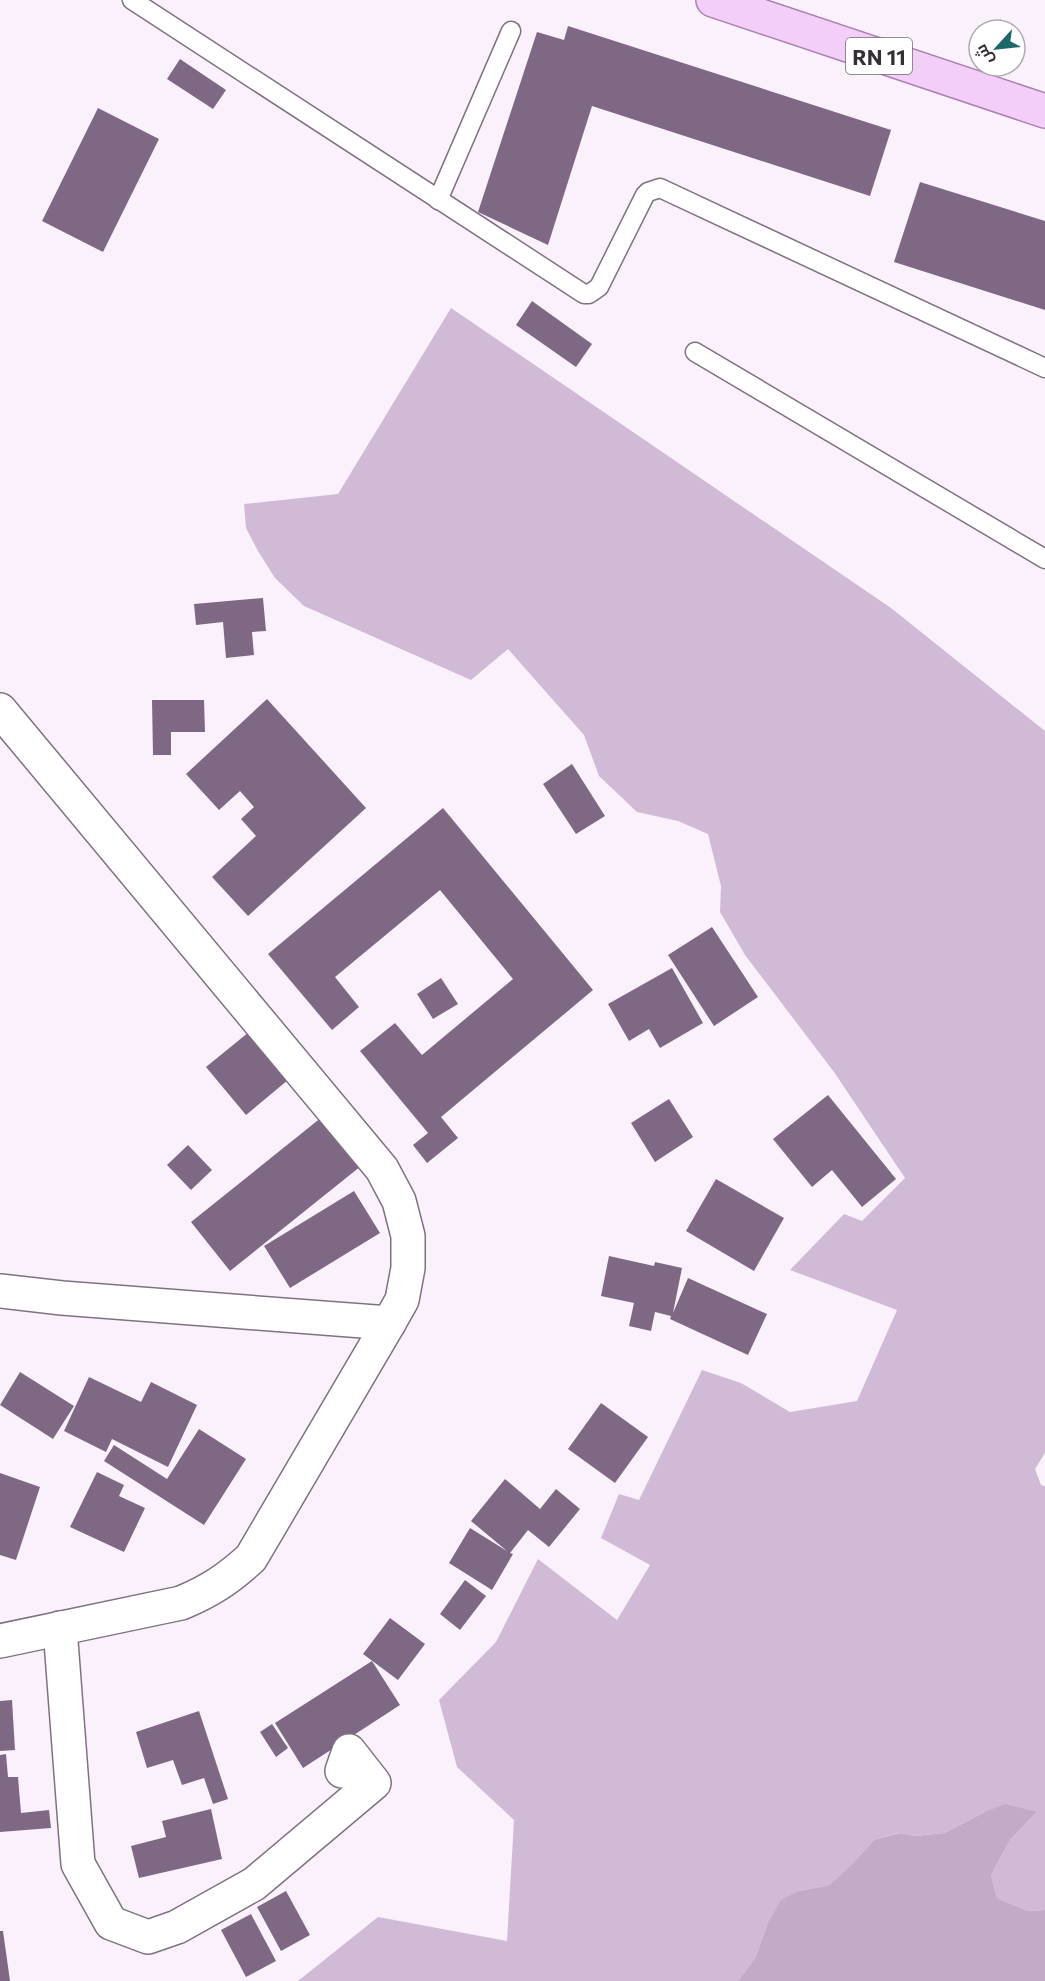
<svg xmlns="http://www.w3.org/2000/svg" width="1045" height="1981" viewBox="0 0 1045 1981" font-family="Commissioner,Cairo,sans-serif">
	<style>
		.green { fill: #d1bad5 }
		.forest { fill: #c3abc7 }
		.building { fill: #7f6883 }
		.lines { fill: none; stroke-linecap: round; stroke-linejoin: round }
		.lane-casing { stroke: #807182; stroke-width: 21 }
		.street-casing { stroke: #807182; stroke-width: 36 }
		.primary-casing { stroke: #aa81b0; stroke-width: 36 }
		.lane { stroke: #fff; stroke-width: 18 }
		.street { stroke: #fff; stroke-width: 33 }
		.primary { stroke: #f2cef8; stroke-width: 33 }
		.labels { text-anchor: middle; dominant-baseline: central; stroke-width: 6; stroke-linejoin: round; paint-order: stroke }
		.shield { fill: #fff; stroke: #716d72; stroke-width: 1.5 }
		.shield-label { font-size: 21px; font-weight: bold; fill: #342e35 }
	</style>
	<rect width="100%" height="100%" fill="#fbf1fd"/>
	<polygon class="green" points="451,308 891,608 1045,731 1045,1453 1035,1469 1041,1485 1045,1486 1045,1910 1028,1911 997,1898 991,1875 1010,1840 1037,1812 985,1812 944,1833 915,1836 898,1833 874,1840 853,1863 829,1885 799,1891 767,1925 755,1958 738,1981 298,1981 378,1917 507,1941 514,1820 457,1767 439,1700 496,1642 538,1559 617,1620 650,1565 601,1538 619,1494 639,1500 702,1370 741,1383 790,1412 857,1401 897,1310 790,1270 844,1214 862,1221 905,1178 834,1072 745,955 720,912 721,886 708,834 678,821 637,812 599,776 584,735 508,649 471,680 304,606 275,578 258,551 246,528 244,504 338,494"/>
	<polygon class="forest" points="1005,1804 1037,1812 1010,1840 991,1875 997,1898 1028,1911 1045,1910 1045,1981 738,1981 755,1958 767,1925 781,1900 799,1891 829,1885 853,1863 874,1840 899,1833 915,1836 944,1833 985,1812"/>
	<g class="building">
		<polygon points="568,26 891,130 870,196 592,106 548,245 478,212 537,32 564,40"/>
		<polygon points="180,59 226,90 213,109 167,79"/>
		<polygon points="98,108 159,139 103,252 42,221"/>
		<polygon points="920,182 1045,221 1045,310 894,262"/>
		<polygon points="532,301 592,344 576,367 516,325"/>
		<polygon points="263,598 266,631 252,632 254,655 226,658 223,622 196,625 194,604"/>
		<polygon points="267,699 366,808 248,916 212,877 256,836 241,819 254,807 240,791 219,810 186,774"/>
		<polygon points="152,700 204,700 205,732 171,732 171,755 153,755"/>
		<polygon points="572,764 605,816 576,834 543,784"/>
		<polygon points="443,808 593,990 441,1117 458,1138 427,1163 413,1145 428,1133 360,1051 395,1023 422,1055 513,979 440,890 335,977 359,1007 332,1030 268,954"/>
		<polygon points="712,927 758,997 714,1026 668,955"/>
		<polygon points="672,968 703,1023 660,1048 649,1029 629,1041 608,1004"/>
		<polygon points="441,978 458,1004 433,1019 417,994"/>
		<polygon points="249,1032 288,1080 246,1115 206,1067"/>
		<polygon points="828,1095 896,1179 862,1207 832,1170 812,1187 773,1139"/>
		<polygon points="669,1099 693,1137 655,1162 631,1123"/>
		<polygon points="322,1117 361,1166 230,1271 191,1222"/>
		<polygon points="188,1145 212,1170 191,1190 167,1165"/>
		<polygon points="716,1179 784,1218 754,1271 686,1231"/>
		<polygon points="354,1191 380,1233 290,1288 264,1246"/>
		<polygon points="609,1256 654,1266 655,1262 682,1268 673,1313 688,1278 767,1314 748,1355 670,1319 671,1316 655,1312 651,1331 629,1326 634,1303 601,1296"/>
		<polygon points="20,1372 74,1406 53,1439 0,1405"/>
		<polygon points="89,1377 141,1402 151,1382 197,1405 168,1467 112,1439 106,1452 64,1431"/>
		<polygon points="601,1403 648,1437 615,1483 568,1449"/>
		<polygon points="199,1429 246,1459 204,1525 104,1461 114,1445 167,1479"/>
		<polygon points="97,1472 124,1485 119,1496 145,1508 124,1552 70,1527"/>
		<polygon points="0,1473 40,1487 16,1560 0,1555"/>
		<polygon points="505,1479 540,1509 556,1489 580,1509 549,1547 528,1530 510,1553 513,1554 492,1590 449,1563 470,1528 507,1551 471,1521"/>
		<polygon points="465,1580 486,1596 460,1630 440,1614"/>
		<polygon points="390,1618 425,1644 398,1680 363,1654"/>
		<polygon points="372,1661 400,1705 303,1768 275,1723"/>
		<polygon points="12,1700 15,1750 0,1751 0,1701"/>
		<polygon points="199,1711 228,1799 213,1804 204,1778 182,1785 173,1760 147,1768 136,1732"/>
		<polygon points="272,1724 288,1748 276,1757 260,1732"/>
		<polygon points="6,1754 8,1777 18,1777 21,1813 49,1810 51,1828 0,1832 0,1755"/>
		<polygon points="211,1809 222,1859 139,1878 131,1846 166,1837 162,1821"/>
		<polygon points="286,1891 310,1935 281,1951 257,1907"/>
		<polygon points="251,1914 276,1961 246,1977 221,1930"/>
		<polygon points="0,1931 3,1931 10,1981 0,1981"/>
	</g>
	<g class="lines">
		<defs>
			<g id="lane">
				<polyline points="132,0 584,294 589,294 599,287 645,195 648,192 660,188 1045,368"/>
				<polyline points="438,200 511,31"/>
				<polyline points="695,352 1045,559"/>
			</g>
			<g id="street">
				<path d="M0 710 382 1169 399 1201 408 1236V1268L402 1300 389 1323 251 1558C228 1579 210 1591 181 1603L0 1641"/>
				<polyline points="0,1291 62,1298 389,1323"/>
				<polyline points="60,1628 78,1864 111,1923 148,1937 177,1927 254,1884 374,1783 349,1751 342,1771"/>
			</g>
			<polyline id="primary" points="713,0 1045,111"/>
		</defs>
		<use href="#lane" class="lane-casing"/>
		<use href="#street" class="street-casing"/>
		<use href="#primary" class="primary-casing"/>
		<use href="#lane" class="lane"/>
		<use href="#street" class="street"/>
		<use href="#primary" class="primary"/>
	</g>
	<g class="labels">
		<rect class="shield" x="846" y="38" width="66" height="36" rx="4.5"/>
		<g class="shield-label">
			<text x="879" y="56">RN 11</text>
		</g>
	</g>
	<g transform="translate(997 48) rotate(243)"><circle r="28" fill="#ffffff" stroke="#aeabae" stroke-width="1.5"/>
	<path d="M0-4.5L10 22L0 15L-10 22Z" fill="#1c696b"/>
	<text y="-9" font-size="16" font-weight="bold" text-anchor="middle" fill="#342e35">ش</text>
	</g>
</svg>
